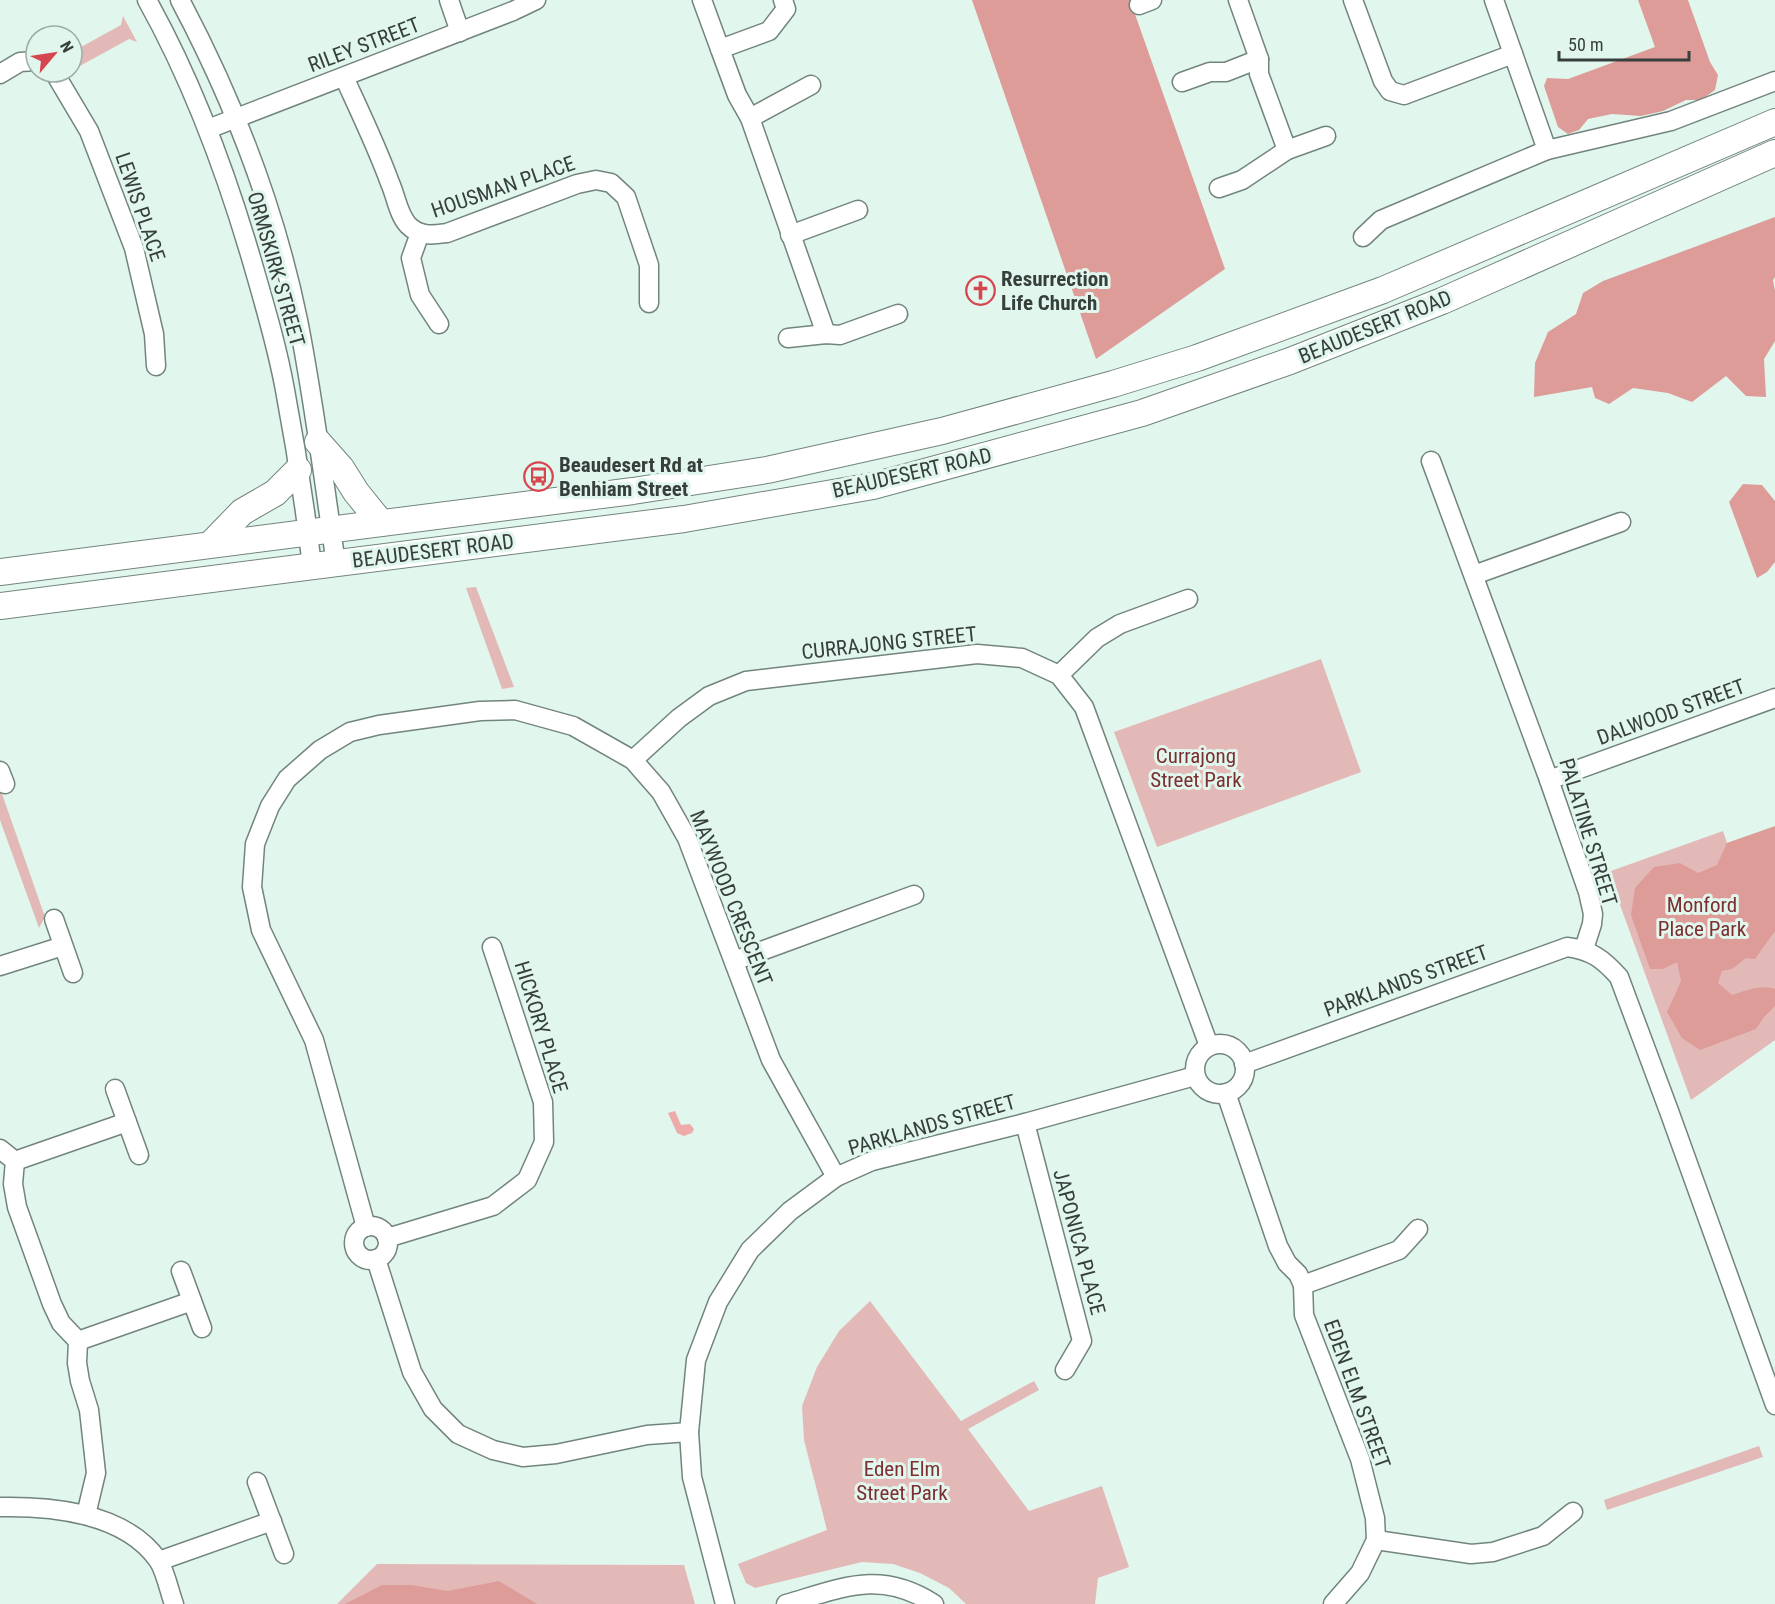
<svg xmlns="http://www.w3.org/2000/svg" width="1775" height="1604" viewBox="0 0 1775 1604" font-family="'Roboto Condensed',sans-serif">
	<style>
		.green { fill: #e3b9b7 }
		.forest { fill: #de9c99 }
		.water { fill: #efaba9 }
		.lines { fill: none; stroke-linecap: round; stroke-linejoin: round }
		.minor-casing { stroke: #72857d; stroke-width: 21 }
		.highway-casing { stroke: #72857d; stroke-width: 28 }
		.minor { stroke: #fff; stroke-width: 18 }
		.highway { stroke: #fff; stroke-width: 26 }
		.labels { text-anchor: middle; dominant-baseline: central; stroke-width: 6; stroke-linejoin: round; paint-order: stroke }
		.street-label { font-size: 21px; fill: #373f3c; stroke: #e1f6ed }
		.poi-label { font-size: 21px; font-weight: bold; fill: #373f3c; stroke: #e1f6ed; text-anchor: start }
		.park-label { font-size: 21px; fill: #7c2e30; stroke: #e1f6ed }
	</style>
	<rect width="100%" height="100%" fill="#e1f6ed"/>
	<g class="green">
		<polygon points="123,16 137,42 129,39 78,67 72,57 72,52 121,25"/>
		<polygon points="476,587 514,687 502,689 466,588"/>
		<polygon points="1321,659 1361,772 1157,847 1114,732"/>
		<polygon points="0,788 45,917 39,928 0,820"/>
		<polygon points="1723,831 1727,843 1751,835 1775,904 1775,1040 1691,1100 1608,872"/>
		<polygon points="870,1301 961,1421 1034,1381 1039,1390 968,1429 1029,1511 1102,1486 1129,1567 1098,1578 1095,1604 966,1604 949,1588 920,1573 893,1564 862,1562 755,1588 746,1583 738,1564 827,1530 804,1440 802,1406 817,1367 839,1331"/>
		<polygon points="1759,1446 1763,1457 1607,1510 1604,1500"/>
		<polygon points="377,1564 684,1565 695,1604 337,1604"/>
	</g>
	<g class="forest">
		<polygon points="972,0 1130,0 1225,269 1096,359"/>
		<polygon points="1638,0 1688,0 1710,62 1718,75 1715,90 1701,100 1686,100 1663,111 1641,116 1612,114 1588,119 1579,130 1568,134 1558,127 1544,86 1547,78 1568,79 1655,47"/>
		<polygon points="1775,217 1775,277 1773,280 1775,291 1775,341 1764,359 1766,397 1746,396 1726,376 1692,402 1668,393 1633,388 1609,404 1595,398 1592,387 1534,397 1535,363 1548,332 1576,314 1583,293 1603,281"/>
		<polygon points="1743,484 1762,485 1775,501 1775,562 1767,572 1757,578 1729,502"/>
		<path d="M1775 826V931L1755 959 1746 958 1732 969 1722 971 1718 983 1732 995C1745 991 1761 984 1775 989V1006L1764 1017 1756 1029 1700 1050 1682 1038 1667 1012 1681 981 1677 962 1663 969H1650L1631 915 1635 888 1654 867 1680 863 1698 873 1717 865 1727 843Z"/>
		<polygon points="499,1581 537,1604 345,1604 382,1585 411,1585 448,1591"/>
	</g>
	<polygon class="water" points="675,1111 681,1125 690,1124 694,1129 692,1133 684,1136 677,1133 668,1113"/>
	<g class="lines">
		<defs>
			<g id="minor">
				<path d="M147 0C195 86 229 180 256 275 267 313 278 351 285 390 296 448 305 507 312 566"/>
				<path d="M180 0C233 100 275 208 298 320 314 401 324 482 336 564"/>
				<polyline points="449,0 460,32"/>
				<polyline points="702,0 720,49"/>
				<polyline points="783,0 786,9 769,31 720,49 737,95 750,118 826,334"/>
				<polyline points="1353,0 1383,81 1390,91 1404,95 1513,54"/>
				<polyline points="1494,0 1547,150"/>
				<polyline points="1139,5 1152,0"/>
				<polyline points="54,72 89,131 134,248 154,334 156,366"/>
				<polyline points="0,74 20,62 36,61"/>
				<path d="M344 77C360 112 377 147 390 183 396 196 398 214 408 225 420 237 432 235 447 233L577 184 596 180 611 183 626 197 649 265V303"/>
				<polyline points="1182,82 1210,72 1226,72 1259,59"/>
				<polyline points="750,118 811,85"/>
				<polyline points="208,129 513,11 536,0"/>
				<polyline points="1287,150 1326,136"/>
				<polyline points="1219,188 1242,180 1287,150 1259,74 1259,59 1238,0"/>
				<polyline points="420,233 411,258 420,295 439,324"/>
				<polyline points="790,235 858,210"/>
				<polyline points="1363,237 1381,220 1547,150 1671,121 1775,81"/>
				<polyline points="788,338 826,334 840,335 898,314"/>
				<polyline points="1431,461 1549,780 1588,892 1593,914 1592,924 1584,949"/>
				<polyline points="1474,575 1621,522"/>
				<polyline points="1059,675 1097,638 1120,624 1188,599"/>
				<polyline points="633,760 679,718 709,696 746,681 977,654 1022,658 1059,675 1084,707 1209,1046"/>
				<polyline points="0,771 5,784"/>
				<polyline points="1549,780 1775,698"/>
				<polyline points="54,919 73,973"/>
				<polyline points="734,961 914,895"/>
				<polyline points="0,966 63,946"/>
				<circle cx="1220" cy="1069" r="25"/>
				<path d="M1244 1064 1567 947C1591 950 1603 959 1619 977L1669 1111 1775 1405"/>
				<polyline points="115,1089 139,1155"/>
				<polyline points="1226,1093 1278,1246 1287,1263 1298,1274 1303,1285 1304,1315 1360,1459 1375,1518 1376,1540 1360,1573 1333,1604"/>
				<polyline points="1025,1123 1082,1341 1065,1370"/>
				<polyline points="0,1149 15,1161 13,1184 17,1207 52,1304 61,1323 78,1341 77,1363 80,1381 89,1410 96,1473 86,1515"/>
				<polyline points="15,1161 127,1122"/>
				<circle cx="371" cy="1243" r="17"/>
				<polyline points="366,1227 314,1040 261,930 252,887 255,844 270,806 287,779 320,750 350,732 379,725 480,711 515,710 573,726 633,760 661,792 687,838 771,1060 836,1177"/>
				<polyline points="387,1238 493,1206 527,1180 544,1142 543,1102 492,947"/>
				<polyline points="376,1259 412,1372 433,1409 458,1434 493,1450 523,1457 556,1454 647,1435 689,1432"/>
				<polyline points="181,1271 202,1328"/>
				<polyline points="1303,1285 1399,1250 1418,1229"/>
				<polyline points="78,1341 192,1301"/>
				<polyline points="257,1482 284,1554"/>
				<path d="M0 1507C52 1506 125 1513 158 1560 166 1572 169 1591 174 1604"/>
				<polyline points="1376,1540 1471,1554 1493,1552 1543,1536 1573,1512"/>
				<polyline points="159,1561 272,1521"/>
				<polyline points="725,1604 692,1477 689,1432 696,1360 718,1302 750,1250 790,1211 836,1177 872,1161 1025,1123 1195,1076"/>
				<path d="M786 1604C842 1588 880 1569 934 1604"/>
			</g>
			<g id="highway">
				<polyline points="318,442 341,468 356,492 381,523"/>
				<polyline points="211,544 242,512 275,493 298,470"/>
				<polyline points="0,572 633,491 767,470 942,431 1113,384 1197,358 1383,290 1775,122"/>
				<polyline points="0,606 684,519 873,486 1142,413 1290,361 1442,301 1775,153"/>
			</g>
		</defs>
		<use href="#minor" class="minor-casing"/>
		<use href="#highway" class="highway-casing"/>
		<use href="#minor" class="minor"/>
		<use href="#highway" class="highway"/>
	</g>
	<defs>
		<symbol id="church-ring" viewBox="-11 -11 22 22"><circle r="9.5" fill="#e1f6ed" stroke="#d6464e" stroke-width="1.5"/><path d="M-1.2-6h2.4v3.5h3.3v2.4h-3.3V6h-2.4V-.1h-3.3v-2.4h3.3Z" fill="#d6464e"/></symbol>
		<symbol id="bus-ring" viewBox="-11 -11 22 22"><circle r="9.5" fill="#e1f6ed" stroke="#d6464e" stroke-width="1.5"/><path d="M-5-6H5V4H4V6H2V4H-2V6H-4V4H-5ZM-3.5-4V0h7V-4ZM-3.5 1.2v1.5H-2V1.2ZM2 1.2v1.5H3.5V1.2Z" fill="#d6464e"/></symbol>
	</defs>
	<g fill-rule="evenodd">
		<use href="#church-ring" x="964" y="274" width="33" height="33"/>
		<use href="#bus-ring" x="522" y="460" width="33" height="33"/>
	</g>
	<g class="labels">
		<g class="street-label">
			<text transform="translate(364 45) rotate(-21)">RILEY STREET</text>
			<text transform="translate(503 187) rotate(-19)">HOUSMAN PLACE</text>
			<text transform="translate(140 207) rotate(71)">LEWIS PLACE</text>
			<text transform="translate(276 269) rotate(74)">ORMSKIRK STREET</text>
			<text transform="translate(1375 327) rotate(-22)">BEAUDESERT ROAD</text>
			<text transform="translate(912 473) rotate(-13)">BEAUDESERT ROAD</text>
			<text transform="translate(433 551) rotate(-7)">BEAUDESERT ROAD</text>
			<text transform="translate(889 643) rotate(-6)">CURRAJONG STREET</text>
			<text transform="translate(1671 712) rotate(-20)">DALWOOD STREET</text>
			<text transform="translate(1588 832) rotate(73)">PALATINE STREET</text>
			<text transform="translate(731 898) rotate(68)">MAYWOOD CRESCENT</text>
			<text transform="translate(1406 981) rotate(-20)">PARKLANDS STREET</text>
			<text transform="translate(541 1027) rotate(73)">HICKORY PLACE</text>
			<text transform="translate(932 1125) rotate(-16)">PARKLANDS STREET</text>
			<text transform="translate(1079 1242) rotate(75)">JAPONICA PLACE</text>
			<text transform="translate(1357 1394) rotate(70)">EDEN ELM STREET</text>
		</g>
		<g class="poi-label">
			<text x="1001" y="279">Resurrection<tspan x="1001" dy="24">Life Church</tspan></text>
			<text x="559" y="465">Beaudesert Rd at<tspan x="559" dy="24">Benhiam Street</tspan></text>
		</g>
		<g class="park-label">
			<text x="1196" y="756">Currajong<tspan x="1196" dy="24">Street Park</tspan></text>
			<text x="1702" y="905">Monford<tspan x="1702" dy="24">Place Park</tspan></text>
			<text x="902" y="1469">Eden Elm<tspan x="902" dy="24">Street Park</tspan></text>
		</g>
	</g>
	<g transform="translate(54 54) rotate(61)"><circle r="28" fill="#e1f6ed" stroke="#9dada6" stroke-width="1.5"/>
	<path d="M0-4.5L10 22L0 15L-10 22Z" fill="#d6464e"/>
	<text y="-9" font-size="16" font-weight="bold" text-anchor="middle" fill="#373f3c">N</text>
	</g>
	<path d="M1559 51v9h130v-9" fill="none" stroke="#373f3c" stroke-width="3"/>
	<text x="1568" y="51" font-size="18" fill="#373f3c" stroke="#e1f6ed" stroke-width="4.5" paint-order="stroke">50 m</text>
</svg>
